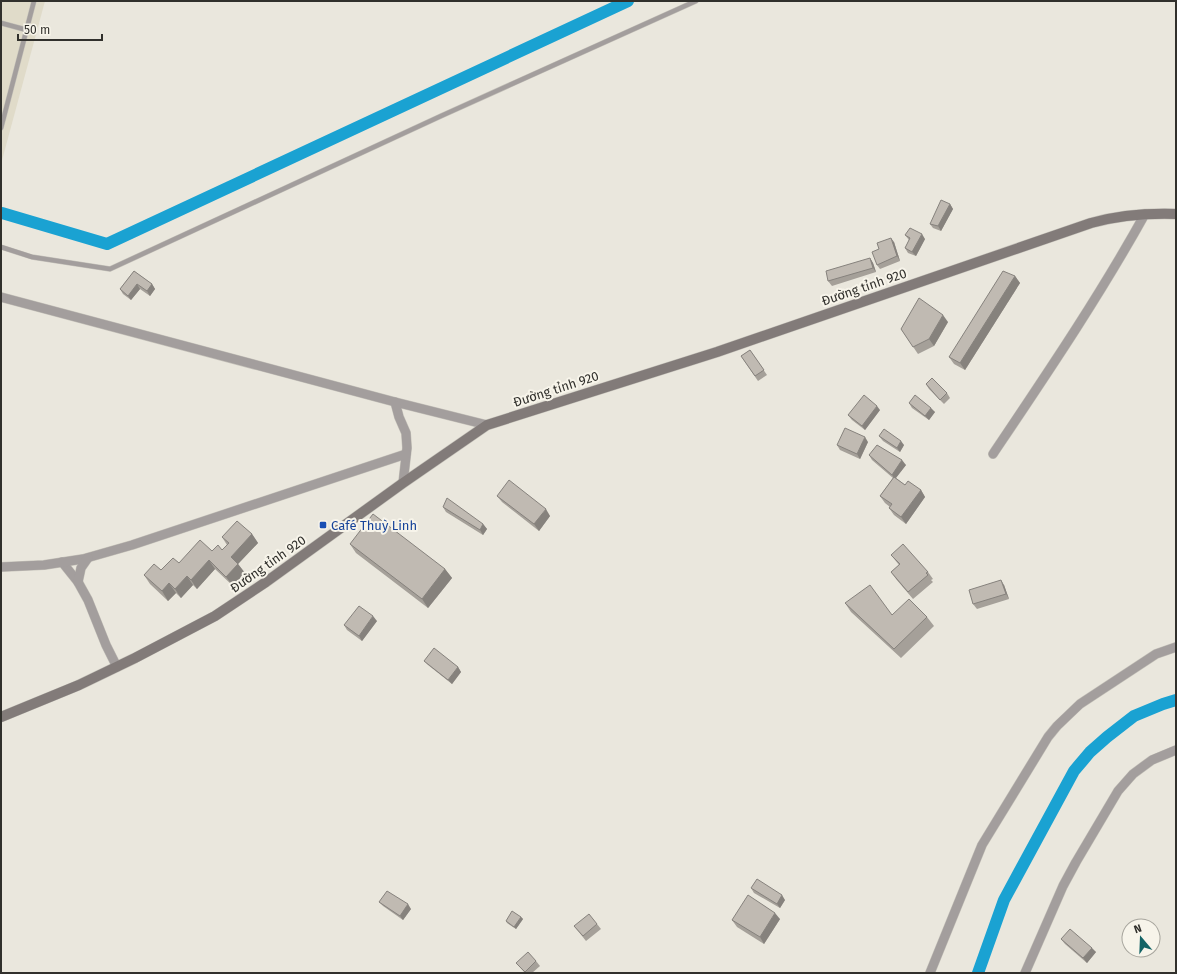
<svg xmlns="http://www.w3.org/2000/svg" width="1177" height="974" viewBox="0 0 1177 974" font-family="'Fira Sans',sans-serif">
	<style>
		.built { fill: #e0dbc9 }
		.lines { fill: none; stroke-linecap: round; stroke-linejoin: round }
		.canal { stroke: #1aa2d2; stroke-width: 12 }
		.service-casing { stroke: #c5c2ba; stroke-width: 5.5 }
		.minor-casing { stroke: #c5c2ba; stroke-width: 10 }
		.secondary-casing { stroke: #c5c2ba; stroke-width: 11 }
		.service { stroke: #a39e9d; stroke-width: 4.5 }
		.minor { stroke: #a39e9d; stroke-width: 9 }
		.secondary { stroke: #827b79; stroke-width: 10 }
		.wall { fill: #a5a099 }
		.shaded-wall { fill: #86827d }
		.building { fill: #c0bab2; stroke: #86827d }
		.transit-dot { fill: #1a4fb4; stroke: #f7f4ea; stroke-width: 1.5 }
		.labels { text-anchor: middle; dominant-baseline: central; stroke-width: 4; stroke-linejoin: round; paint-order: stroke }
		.street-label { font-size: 13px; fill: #31302c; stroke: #f7f4ea }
		.transit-label { font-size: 13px; fill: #164399; stroke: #f7f4ea; text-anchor: start }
	</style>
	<rect width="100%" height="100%" fill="#eae7dd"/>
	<polygon class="built" points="1,1 45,1 1,164"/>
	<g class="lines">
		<g class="canal">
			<polyline points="2,213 107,244 628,1"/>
			<polyline points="978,973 1004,900 1074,771 1090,752 1107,737 1134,716 1163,704 1176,700"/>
		</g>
		<defs>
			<g id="service">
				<polyline points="1,23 27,30"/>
				<polyline points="1,128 34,1"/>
				<polyline points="1,247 32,257 110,269 441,116 696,1"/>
			</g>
			<g id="minor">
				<polyline points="1,297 395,402 487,425"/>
				<polyline points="395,402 399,417 406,433 407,448 403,483"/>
				<path d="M993 454C1046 375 1099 297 1145 214"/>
				<polyline points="62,562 78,582 88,600 106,645 117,667"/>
				<polyline points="1,567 44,565 83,559 132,545 406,454"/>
				<polyline points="78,582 81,568 88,558"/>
				<polyline points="930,973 982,845 1048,737 1057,726 1080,704 1156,654 1176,647"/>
				<polyline points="1025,973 1063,886 1076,862 1118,791 1133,774 1152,760 1176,750"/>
			</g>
			<path id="secondary" d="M1 717 79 685 135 658 215 616 266 582 403 483 487 425 717 352 1091 223C1120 215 1145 213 1176 214"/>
		</defs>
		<use href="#service" class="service-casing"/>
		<use href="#minor" class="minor-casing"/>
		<use href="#secondary" class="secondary-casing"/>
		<use href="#service" class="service"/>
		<use href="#minor" class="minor"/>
		<use href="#secondary" class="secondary"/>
	</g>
	<g class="wall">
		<polygon points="950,204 953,209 941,231 933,228 930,224"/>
		<polygon points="905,235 925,239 916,256 908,253 905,248 909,240"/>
		<polygon points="894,242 900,261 880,269 877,265 879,249"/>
		<polygon points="870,258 873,263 876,272 832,286 828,281"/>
		<polygon points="134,271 152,284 155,289 150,296 140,289 131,300 123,294 120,289"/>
		<polygon points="1015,276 1020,283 965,370 954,364 949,357"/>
		<polygon points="948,322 934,346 918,354 901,329"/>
		<polygon points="750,350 767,375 758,381 741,356"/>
		<polygon points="926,384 947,393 950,398 944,404 929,389"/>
		<polygon points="909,403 935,412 929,420 912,408"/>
		<polygon points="880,410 865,430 852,420 848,415"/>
		<polygon points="879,436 904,445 900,452 883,441"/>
		<polygon points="868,442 860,459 840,450 837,445"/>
		<polygon points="869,455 906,465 896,478 905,485 921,490 925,497 906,524 894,515 889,508 890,507 885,503 880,496 893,478 872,460"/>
		<polygon points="497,496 550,516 539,531 502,502"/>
		<polygon points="443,507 483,524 487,529 483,535 446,512"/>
		<polygon points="252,534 258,543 238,564 245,573 233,586 215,569 197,589 193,585 181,598 176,593 168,601 150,584 144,575 161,570 212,551 222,550 227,545 222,537"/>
		<polygon points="350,544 445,569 452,578 428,608 356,553"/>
		<polygon points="891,555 928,572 933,579 931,580 933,582 913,599 896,579 891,572 899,565"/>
		<polygon points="1004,585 1009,599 977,609 973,604"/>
		<polygon points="845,603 892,615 927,617 934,626 901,658 851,612"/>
		<polygon points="377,621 362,641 347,630 344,625"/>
		<polygon points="424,661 458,667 461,672 452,684 428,665"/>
		<polygon points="751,888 785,900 780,908 754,893"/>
		<polygon points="379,902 411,909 403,920 383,906"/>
		<polygon points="521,917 523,919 516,929 507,923 506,921"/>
		<polygon points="780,919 764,944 737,927 732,920"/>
		<polygon points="597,924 601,929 586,941 574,926"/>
		<polygon points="1061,939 1096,952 1087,963 1065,944"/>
		<polygon points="536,961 540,966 532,973 525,973 516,963"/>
	</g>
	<g class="shaded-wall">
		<polygon points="950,204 953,209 941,231 938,226"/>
		<polygon points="922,234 925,239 916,256 912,252"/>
		<polygon points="891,238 894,242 900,261 897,256"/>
		<polygon points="870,258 873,263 876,272 873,268"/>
		<polygon points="1015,276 1020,283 965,370 960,363"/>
		<polygon points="137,284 140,289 131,300 128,296"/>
		<polygon points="152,284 155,289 150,296 147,291"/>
		<polygon points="943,315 948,322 934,346 929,339"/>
		<polygon points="877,406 880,410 865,430 862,426"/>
		<polygon points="931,408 935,412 929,420 925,416"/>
		<polygon points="865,437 868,442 860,459 857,454"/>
		<polygon points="901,441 904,445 900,452 897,448"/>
		<polygon points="902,460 906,465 895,479 892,475"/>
		<polygon points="921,490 925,497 906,524 901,517"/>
		<polygon points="546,509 550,516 539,531 534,524"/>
		<polygon points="483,524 487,529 483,535 480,530"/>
		<polygon points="252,534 258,543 238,564 245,573 233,586 226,577 231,557"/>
		<polygon points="209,560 215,569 197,589 191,580"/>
		<polygon points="445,569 452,578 428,608 422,599"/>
		<polygon points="187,576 193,585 181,598 175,589"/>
		<polygon points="1001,580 1004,585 1009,599 1006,594"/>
		<polygon points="169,583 176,593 168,601 162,591"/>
		<polygon points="373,616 377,621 362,641 359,636"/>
		<polygon points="458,667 461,672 452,684 448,680"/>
		<polygon points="782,895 785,900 780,908 777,904"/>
		<polygon points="408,904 411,909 403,920 400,916"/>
		<polygon points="775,913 780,919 764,944 760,937"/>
		<polygon points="521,917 523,919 516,929 514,927"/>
		<polygon points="1092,948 1096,952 1087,963 1083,958"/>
	</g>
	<g class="building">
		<polygon points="941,200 950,204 938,226 930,224"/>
		<polygon points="910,228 922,234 912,252 905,248 910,238 905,235"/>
		<polygon points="891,238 897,256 877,265 872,252 879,249 877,243"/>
		<polygon points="870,258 873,268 828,281 826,271"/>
		<polygon points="134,271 152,284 147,291 137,284 128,296 120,289"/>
		<polygon points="1003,271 1015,276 960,363 949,357"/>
		<polygon points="919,298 943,315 929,339 913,347 901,329"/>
		<polygon points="750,350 764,370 755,376 741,356"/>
		<polygon points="932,378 947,393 940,400 926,384"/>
		<polygon points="864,395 877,406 862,426 848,415"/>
		<polygon points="915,395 931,408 925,416 909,403"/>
		<polygon points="845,428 865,437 857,454 837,445"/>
		<polygon points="884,429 901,441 897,448 879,436"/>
		<polygon points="877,445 902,460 892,475 869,455"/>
		<polygon points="894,477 905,485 908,481 921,490 901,517 889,508 892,504 880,496"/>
		<polygon points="509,480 546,509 534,524 497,496"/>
		<polygon points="447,498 483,524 480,530 443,507"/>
		<polygon points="373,514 445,569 422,599 350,544"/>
		<polygon points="237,521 252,534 231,557 238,564 226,577 209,560 191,580 187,576 175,589 169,583 162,591 144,575 154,564 161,570 173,558 179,563 200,540 212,551 218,545 222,550 229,543 222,537"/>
		<polygon points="903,544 928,572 926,573 928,575 908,592 891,572 900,564 891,555"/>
		<polygon points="1001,580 1006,594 973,604 969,590"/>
		<polygon points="870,585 892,615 909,599 927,617 894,649 845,603"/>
		<polygon points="359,606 373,616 359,636 344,625"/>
		<polygon points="434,648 458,667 448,680 424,661"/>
		<polygon points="757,879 782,895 777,904 751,888"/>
		<polygon points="387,891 408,904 400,916 379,902"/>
		<polygon points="748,895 775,913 760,937 732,920"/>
		<polygon points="512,911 521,917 514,927 506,921"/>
		<polygon points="589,914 597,924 583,936 574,926"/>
		<polygon points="1070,929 1092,948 1083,958 1061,939"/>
		<polygon points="528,952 536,961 525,972 516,963"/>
	</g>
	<rect class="transit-dot" x="319" y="521" width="8" height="8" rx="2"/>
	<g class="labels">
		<g class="street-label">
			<text transform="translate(864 287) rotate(-19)">Đường tỉnh 920</text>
			<text transform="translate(556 389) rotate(-18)">Đường tỉnh 920</text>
			<text transform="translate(268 564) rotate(-35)">Đường tỉnh 920</text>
		</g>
		<g class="transit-label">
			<text x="331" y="525">Café Thuỳ Linh</text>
		</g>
	</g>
	<rect width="1177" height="974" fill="none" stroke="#31302c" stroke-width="4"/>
	<g transform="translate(1141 938) rotate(341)"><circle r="19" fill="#f7f4ea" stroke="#a8a69e"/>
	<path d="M0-3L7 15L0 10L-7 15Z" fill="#136365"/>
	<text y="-6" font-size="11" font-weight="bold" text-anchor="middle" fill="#31302c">N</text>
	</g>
	<path d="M18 34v6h84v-6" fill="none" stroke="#31302c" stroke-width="2"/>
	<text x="24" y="34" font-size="12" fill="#31302c" stroke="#f7f4ea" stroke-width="3" paint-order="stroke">50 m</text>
</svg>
